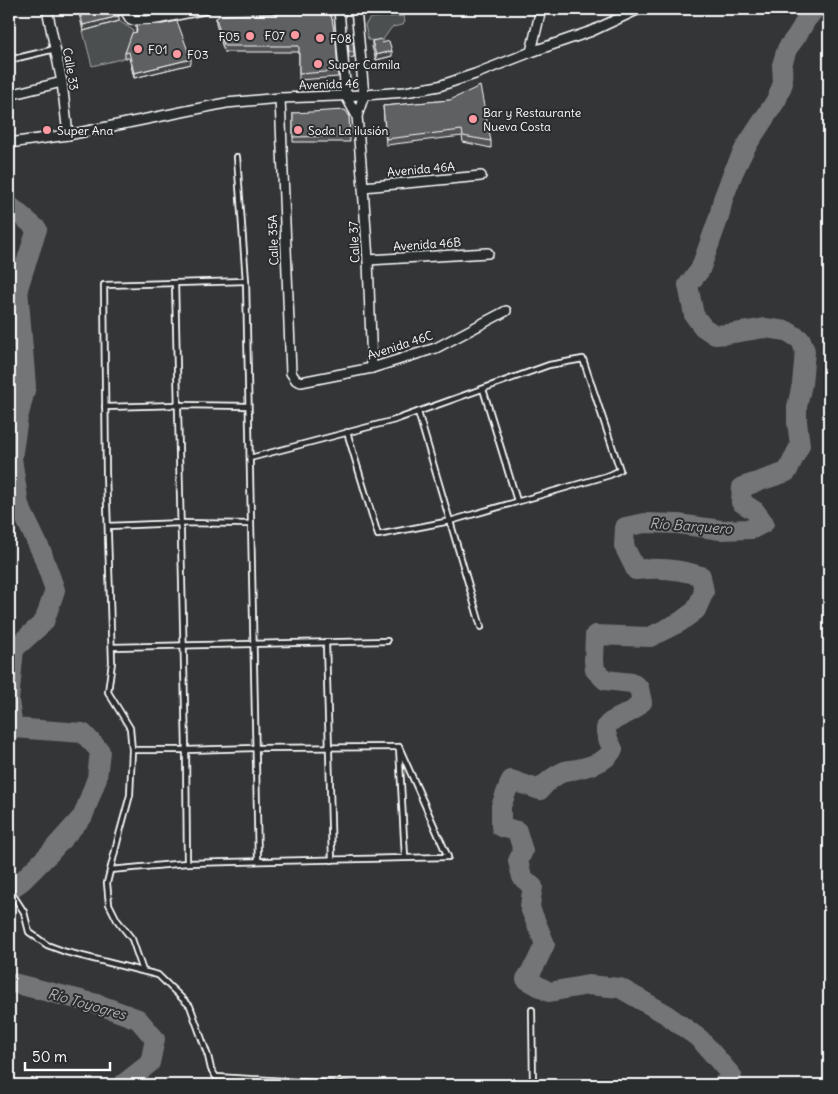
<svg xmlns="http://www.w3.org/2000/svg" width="838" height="1094" viewBox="0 0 838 1094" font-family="Delius,sans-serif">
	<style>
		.green { fill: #4c4f50; stroke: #a6a7a8 }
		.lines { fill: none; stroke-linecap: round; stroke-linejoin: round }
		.river { stroke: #737576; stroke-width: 20 }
		.lane-casing { stroke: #fff; stroke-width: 8 }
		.street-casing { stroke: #fff; stroke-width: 12 }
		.lane { stroke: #2a2d2e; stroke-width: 4.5 }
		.street { stroke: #2a2d2e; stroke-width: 9 }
		.wall { fill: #525354; stroke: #fff }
		.shaded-wall { fill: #424445; stroke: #fff }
		.building { fill: #5f6162; stroke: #fff }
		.poi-dot { fill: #ff9aa2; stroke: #2a2d2e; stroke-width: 2 }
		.labels { text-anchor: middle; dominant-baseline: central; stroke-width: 4; stroke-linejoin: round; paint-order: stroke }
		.poi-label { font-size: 12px; fill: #fff; stroke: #2a2d2e; text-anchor: start }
		.street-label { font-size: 12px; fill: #fff; stroke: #2a2d2e }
		.water-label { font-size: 14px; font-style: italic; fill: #b2b3b4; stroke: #2a2d2e }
	</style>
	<rect width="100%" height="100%" fill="#333536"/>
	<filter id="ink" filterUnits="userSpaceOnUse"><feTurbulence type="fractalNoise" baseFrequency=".02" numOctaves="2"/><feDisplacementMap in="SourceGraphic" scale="10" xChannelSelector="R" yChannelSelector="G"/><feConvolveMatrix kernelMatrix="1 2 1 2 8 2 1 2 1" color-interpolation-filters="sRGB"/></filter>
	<g filter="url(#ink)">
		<g class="green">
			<polygon points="403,16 405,21 403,25 392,27 382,41 368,40 365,25 370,18"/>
			<polygon points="119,21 133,30 131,40 125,58 92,66 83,31"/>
		</g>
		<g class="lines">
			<g class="river">
				<polyline points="9,205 37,229 18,288 26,386 18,418 12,458 19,505 42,553 55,590 44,622 14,649 9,701 13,728 83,733 100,751 97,778 83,816 49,854 22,881 9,890"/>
				<polyline points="9,984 13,983 97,1004 138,1019 155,1039 150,1063 122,1085"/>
				<path d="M722 1085 732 1076 700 1039 664 1013 620 988 588 985 549 992 526 979 535 965 545 944 530 908 531 898 533 887 522 877 518 861 523 851 517 831 501 827V806L511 780 540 790C546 782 556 775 565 771 569 770 573 770 577 769 590 766 607 762 613 749 598 722 608 724 630 712 635 710 638 705 642 702L639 688 632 683 605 680 595 670 594 660 595 635 650 637 680 622 696 610 704 592 701 576C680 569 658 567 636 570L624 546 625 527 645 523 678 524 721 530 752 529 764 523 755 511 741 502 742 487 787 472 800 445 797 422V407L802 384 805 351 801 340 787 331 765 328 728 334 715 335 703 327 694 315 688 285 700 270 719 217 723 199 733 173 745 148 777 99 783 83 782 65 787 49 798 34 806 20 815 9"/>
			</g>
			<defs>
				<g id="lane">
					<polyline points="9,60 55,49"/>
					<polyline points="237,157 246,281 258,861"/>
					<polyline points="175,283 186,750 187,863"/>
					<polyline points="483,389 517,501"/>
					<polyline points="105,407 178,405 248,406"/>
					<polyline points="418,412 481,627"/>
					<polyline points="250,458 395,420 549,365 583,359 620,470 610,475 450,521 378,535 347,432"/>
					<polyline points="108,526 181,523 250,524"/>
					<polyline points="326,642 332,860"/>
					<polyline points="112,647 387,641"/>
					<polyline points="132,750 186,750 255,748 399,747"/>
					<polyline points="110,870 187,863 448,857 399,747 405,857"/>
					<polyline points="9,889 24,912 29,932 47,945 66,952 158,975 190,1006 208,1056 211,1069 216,1077 353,1085"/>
					<polyline points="143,971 132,939 117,920 109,904 107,883 118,839 130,795 132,750 130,728 108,692 112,662 106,473 104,285 246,281"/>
					<polyline points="532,1010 533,1085"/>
				</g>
				<g id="street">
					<polyline points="47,9 62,82 68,135"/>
					<polyline points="124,9 131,20 147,21 206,9"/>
					<polyline points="339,9 346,96 357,116"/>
					<polyline points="356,9 364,95 357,116 363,187 368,260 372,368"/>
					<polyline points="531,52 541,9"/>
					<polyline points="9,95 62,82"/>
					<polyline points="280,98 291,373 296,380 301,382 372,368 436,348 506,311"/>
					<polyline points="9,143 68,135 226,103 280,98 364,95 405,92 439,86 475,74 531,52 592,31 639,9"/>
					<polyline points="363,187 481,176"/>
					<polyline points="368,260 488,253"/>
				</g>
			</defs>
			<use href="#lane" class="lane-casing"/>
			<use href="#street" class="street-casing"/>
			<use href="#lane" class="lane"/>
			<use href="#street" class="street"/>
		</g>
		<g class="wall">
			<polygon points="78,9 117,9 119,21 83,31"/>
			<polygon points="216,18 332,19 338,77 299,80 299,52 224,52 216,24"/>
			<polygon points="136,25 191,64 134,78 129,58 125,58 125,53 136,32"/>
			<polygon points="372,41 382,43 392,56 376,60 372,47"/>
			<polygon points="348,43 354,52 354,57 349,58"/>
			<polygon points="450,100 491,141 491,148 463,142 462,136 386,145 383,106"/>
			<polygon points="293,113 349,115 350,142 293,142"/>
		</g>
		<g class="shaded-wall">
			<polygon points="119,16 119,21 83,31 83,25"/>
			<polygon points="392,51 392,56 376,60 376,55"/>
			<polygon points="191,59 191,64 134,78 134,73"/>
		</g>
		<g class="building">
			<polygon points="79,9 117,9 119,16 83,25"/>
			<polygon points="324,12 328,14 331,16 332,19 336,43 338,71 299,74 299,46 224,46 216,18 220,15"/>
			<polygon points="177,21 191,59 134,73 129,52 125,53 132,33 137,32 136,25 163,24"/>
			<polygon points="381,39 382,43 389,41 392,51 376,55 372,41"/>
			<polygon points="353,42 354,52 349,52 348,43"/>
			<polygon points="480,86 491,141 463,136 462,130 386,139 383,106 450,100"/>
			<polygon points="345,110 349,115 350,136 293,137 293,113"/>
		</g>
	</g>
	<g class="poi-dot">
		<circle cx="295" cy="35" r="5"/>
		<circle cx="250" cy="36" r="5"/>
		<circle cx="320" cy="38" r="5"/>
		<circle cx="138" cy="49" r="5"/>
		<circle cx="177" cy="54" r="5"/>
		<circle cx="318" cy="64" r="5"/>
		<circle cx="473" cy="119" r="5"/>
		<circle cx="47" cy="130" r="5"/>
		<circle cx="298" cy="130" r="5"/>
	</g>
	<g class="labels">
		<g class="poi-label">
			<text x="285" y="35" text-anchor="end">F07</text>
			<text x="240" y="36" text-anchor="end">F05</text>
			<text x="330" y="38">F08</text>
			<text x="148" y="49">F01</text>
			<text x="187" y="54">F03</text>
			<text x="328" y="64">Super Camila</text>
			<text x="483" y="112">Bar y Restaurante<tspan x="483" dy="14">Nueva Costa</tspan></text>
			<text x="57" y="130">Super Ana</text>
			<text x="308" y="130">Soda La ilusión</text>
		</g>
		<g class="street-label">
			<text transform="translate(71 69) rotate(80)">Calle 33</text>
			<text transform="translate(329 84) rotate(-2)">Avenida 46</text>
			<text transform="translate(421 169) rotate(-5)">Avenida 46A</text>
			<text transform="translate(273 240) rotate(-92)">Calle 35A</text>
			<text transform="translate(354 242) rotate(-93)">Calle 37</text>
			<text transform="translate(427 244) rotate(-4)">Avenida 46B</text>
			<text transform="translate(400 345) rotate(-18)">Avenida 46C</text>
		</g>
		<g class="water-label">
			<text transform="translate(691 526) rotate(4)">Río Barquero</text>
			<text transform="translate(87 1004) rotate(16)">Río Toyogres</text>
		</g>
	</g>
	<rect width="838" height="1094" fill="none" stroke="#2a2d2e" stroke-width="30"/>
	<rect x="15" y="15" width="808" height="1064" fill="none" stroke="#fff" stroke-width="2" filter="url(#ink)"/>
	<path d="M25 1062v8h85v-8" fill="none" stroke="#ffffff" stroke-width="2.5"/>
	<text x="32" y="1062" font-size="15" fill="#ffffff" stroke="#2a2d2e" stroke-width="4" paint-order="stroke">50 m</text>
</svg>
